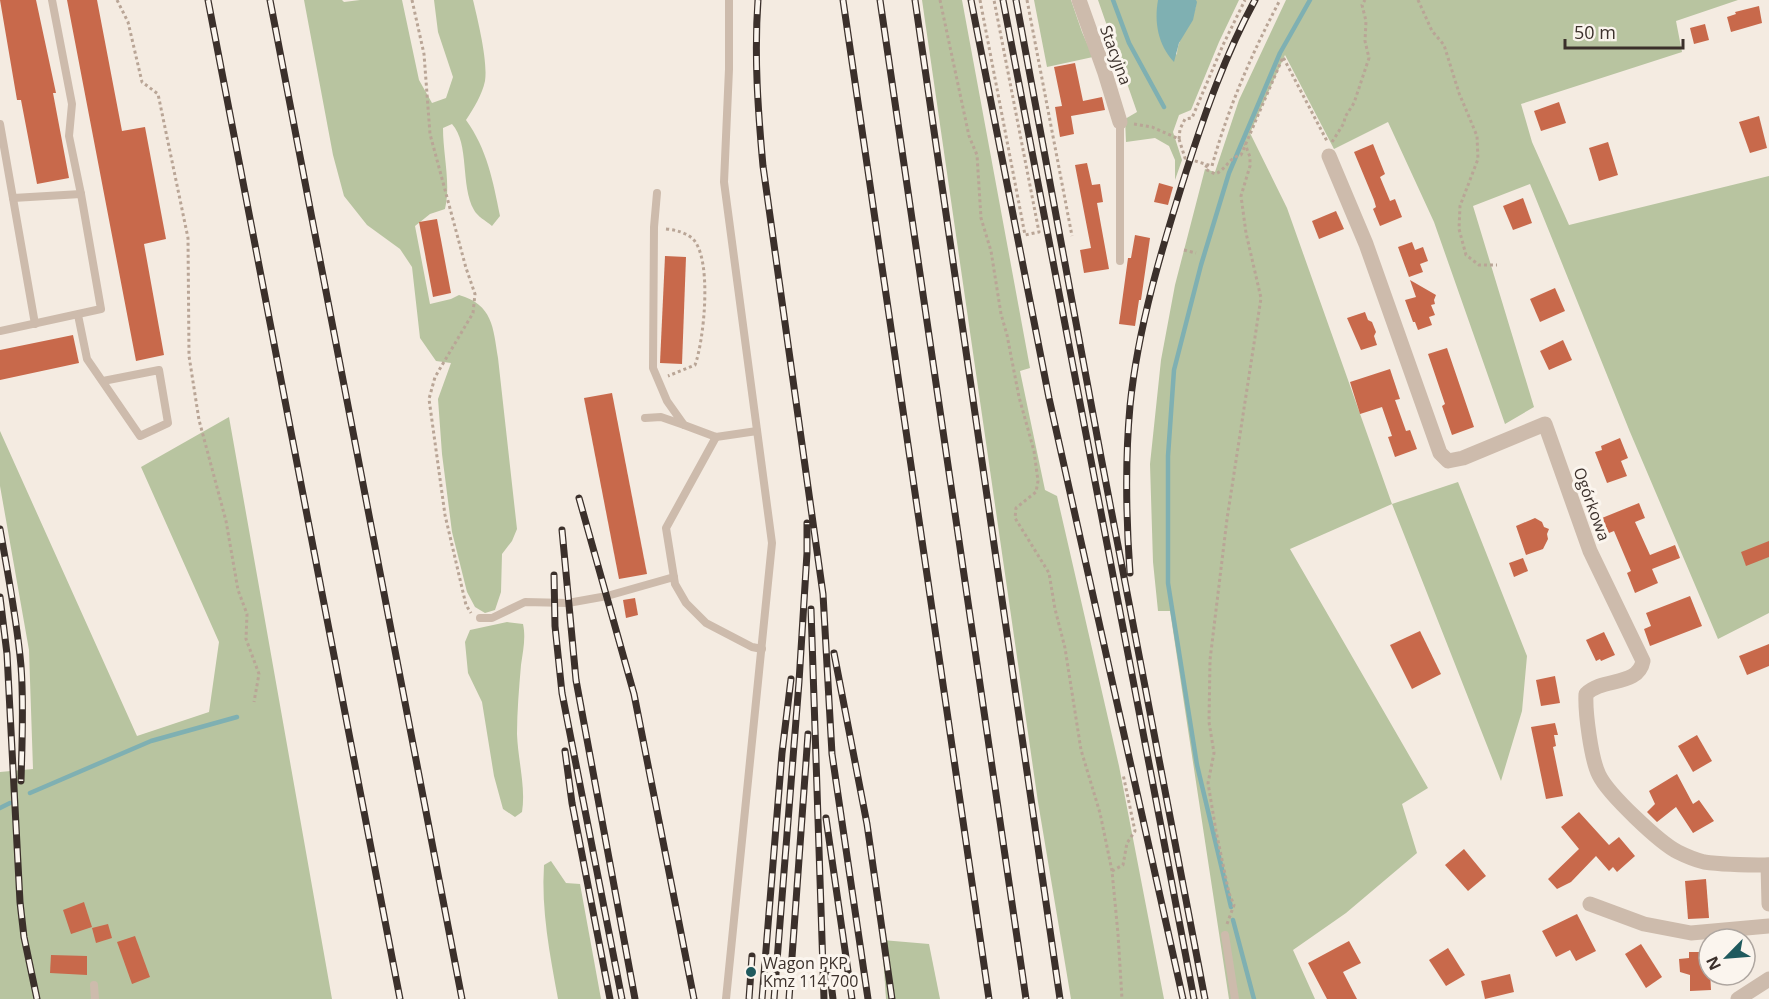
<svg xmlns="http://www.w3.org/2000/svg" width="1769" height="999" viewBox="0 0 1769 999" font-family="'Open Sans',sans-serif">
	<style>
		.green { fill: #b8c4a0 }
		.water { fill: #7fb0b2 }
		.lines { fill: none; stroke-linecap: round; stroke-linejoin: round }
		.stream { stroke: #7fb0b2; stroke-width: 4.5 }
		.building { fill: #c8694b }
		.path { stroke: #b9a596; stroke-width: 3; stroke-dasharray: 3 3; stroke-linecap: butt }
		.service { stroke: #cdbbac; stroke-width: 8 }
		.minor { stroke: #cdbbac; stroke-width: 15 }
		.rail-casing { stroke: #3b302b; stroke-width: 7 }
		.rail { stroke: #fbf5ee; stroke-width: 4.5; stroke-dasharray: 14; stroke-linecap: butt }
		.poi-dot { fill: #1f5a5e; stroke: #fbf5ee; stroke-width: 2 }
		.labels { text-anchor: middle; dominant-baseline: central; stroke-width: 6; stroke-linejoin: round; paint-order: stroke }
		.street-label { font-size: 16px; fill: #3b302b; stroke: #fbf5ee }
		.poi-label { font-size: 16px; fill: #3b302b; stroke: #fbf5ee; text-anchor: start }
	</style>
	<rect width="100%" height="100%" fill="#f4ebe1"/>
	<g class="green">
		<path d="M304 0H342L344 2 360 0H402L419 80 432 103 446 98 453 77 438 32 434 0H473C478 21 488 61 485 81 482 95 474 108 466 120 487 149 493 181 500 216L492 226C486 221 477 216 474 210 460 185 470 144 452 124L443 128C443 155 451 183 445 209L430 214 415 226 430 304 451 299 459 295C493 305 493 327 498 358L517 529 512 541 502 554 501 592 495 610 485 613 475 607 467 592 452 532 442 454 438 399 451 363 436 361 420 338 412 267 400 249 367 225 344 196 333 155Z"/>
		<polygon points="922,0 962,0 1030,368 1020,371 1045,490 1057,496 1119,766 1164,999 1071,999 1038,802"/>
		<polygon points="1034,0 1071,0 1082,32 1093,57 1047,67"/>
		<path d="M1098 0H1158V21L1177 55C1177 35 1197 20 1196 0H1239L1219 42 1191 110 1179 115 1173 132 1182 160 1175 180V160L1169 146 1155 138 1126 142 1125 119 1137 112Z"/>
		<polygon points="1286,0 1738,0 1676,21 1682,52 1521,104 1532,142 1569,225 1769,176 1769,613 1718,639 1630,432 1530,184 1473,206 1534,407 1505,424 1434,222 1388,122 1334,149 1285,55 1250,133 1287,208 1392,504 1458,482 1527,656 1522,711 1501,781 1392,504 1290,549 1428,788 1402,804 1417,853 1346,913 1293,950 1315,999 1229,999 1170,611 1158,611 1153,562 1150,464 1161,360 1175,285 1205,169 1215,172 1239,100"/>
		<polygon points="229,417 332,999 0,999 0,772 33,769 29,650 0,486 0,431 137,736 209,712 219,642 141,467"/>
		<path d="M507 622 523 624C526 638 523 651 521 665 519 688 517 712 517 734 518 761 526 787 522 812L515 817 503 809 494 776 482 702 468 673 465 642 470 630Z"/>
		<path d="M551 861 566 883 580 884 601 999H558C550 955 541 910 544 865Z"/>
		<polygon points="882,940 929,944 940,999 886,999"/>
	</g>
	<path class="water" d="M1158 0H1196L1197 2 1193 20 1179 43 1174 62C1158 45 1154 22 1158 0Z"/>
	<g class="lines">
		<g class="stream">
			<polyline points="1113,0 1129,43 1164,107"/>
			<polyline points="30,793 151,741 237,717"/>
			<polyline points="0,808 10,803"/>
			<polyline points="1231,907 1197,765 1168,583 1168,456 1174,370 1201,265 1229,173 1280,53 1310,0"/>
			<polyline points="1233,920 1254,999"/>
		</g>
	</g>
	<g class="building">
		<polygon points="0,0 36,0 56,93 53,93 69,178 37,184 21,100 17,100"/>
		<polygon points="67,0 97,0 122,131 145,127 166,239 144,244 164,355 136,361"/>
		<polygon points="1759,6 1762,23 1731,32 1727,17 1736,14 1735,12"/>
		<polygon points="1705,24 1709,40 1694,44 1690,28"/>
		<polygon points="1075,63 1083,101 1102,97 1105,110 1071,116 1074,134 1060,137 1055,107 1062,106 1054,67"/>
		<polygon points="1559,102 1566,123 1541,131 1534,111"/>
		<polygon points="1759,116 1767,148 1750,153 1739,122"/>
		<polygon points="1608,142 1618,175 1599,181 1589,148"/>
		<polygon points="1373,144 1385,174 1380,177 1390,201 1395,199 1402,217 1380,226 1373,209 1376,207 1374,200 1354,152"/>
		<polygon points="1087,163 1092,185 1100,184 1103,202 1097,203 1109,269 1084,273 1080,250 1091,248 1075,165"/>
		<polygon points="1159,183 1173,187 1168,205 1154,202"/>
		<polygon points="1523,198 1532,223 1513,230 1503,206"/>
		<polygon points="1336,211 1344,229 1319,239 1312,221"/>
		<polygon points="437,219 451,293 433,297 419,222"/>
		<polygon points="1135,235 1150,238 1141,300 1139,300 1135,326 1119,324 1128,258 1131,258"/>
		<polygon points="1412,242 1415,250 1423,247 1428,261 1420,264 1423,272 1409,277 1398,247"/>
		<polygon points="665,256 686,257 682,364 660,363"/>
		<polygon points="1410,280 1436,295 1434,300 1435,304 1431,305 1435,315 1429,317 1432,325 1418,330 1415,322 1413,322 1405,300 1416,297"/>
		<polygon points="1555,288 1565,311 1540,322 1530,299"/>
		<polygon points="1365,312 1368,320 1372,322 1376,332 1374,336 1377,345 1361,350 1347,318"/>
		<polygon points="73,335 79,363 0,380 0,350"/>
		<polygon points="1563,340 1572,360 1549,370 1540,351"/>
		<polygon points="1447,348 1474,427 1452,435 1442,406 1445,404 1428,354"/>
		<polygon points="1390,369 1400,399 1395,400 1406,431 1410,430 1417,449 1395,457 1388,437 1392,436 1382,407 1360,414 1350,382"/>
		<polygon points="612,393 647,574 619,579 584,398"/>
		<polygon points="1620,438 1628,458 1621,461 1627,476 1607,483 1595,452 1602,450 1601,446"/>
		<polygon points="1639,503 1645,518 1635,522 1650,555 1675,545 1680,558 1652,569 1658,583 1635,593 1627,573 1631,571 1614,531 1609,533 1602,518"/>
		<polygon points="1535,518 1542,522 1544,527 1549,529 1547,534 1548,539 1543,549 1526,555 1516,526"/>
		<polygon points="1769,541 1769,557 1746,566 1741,552"/>
		<polygon points="1523,558 1528,571 1514,577 1509,563"/>
		<polygon points="1690,596 1702,626 1650,646 1644,629 1651,626 1646,613"/>
		<polygon points="635,598 638,615 626,618 623,600"/>
		<polygon points="1420,631 1441,674 1412,689 1390,645"/>
		<polygon points="1604,632 1615,655 1601,661 1600,659 1596,661 1586,640"/>
		<polygon points="1769,644 1769,666 1747,675 1739,656"/>
		<polygon points="1555,676 1560,703 1541,706 1536,680"/>
		<polygon points="1555,723 1558,735 1554,735 1556,746 1553,747 1563,796 1546,799 1531,727"/>
		<polygon points="1697,735 1712,761 1693,772 1678,746"/>
		<polygon points="1677,774 1693,804 1699,800 1714,821 1693,833 1676,807 1657,822 1647,812 1655,804 1649,791"/>
		<polygon points="1579,812 1609,845 1619,837 1635,856 1617,872 1613,867 1609,871 1596,856 1571,882 1557,889 1548,879 1579,849 1561,827"/>
		<polygon points="1464,849 1486,876 1468,891 1445,865"/>
		<polygon points="1706,879 1709,918 1688,919 1685,881"/>
		<polygon points="84,902 92,927 71,934 63,910"/>
		<polygon points="1577,914 1596,951 1576,961 1570,950 1556,957 1542,931"/>
		<polygon points="108,924 112,938 96,943 92,928"/>
		<polygon points="135,936 150,977 132,984 117,942"/>
		<polygon points="1349,941 1361,963 1343,972 1357,999 1327,999 1308,963"/>
		<polygon points="1641,944 1662,977 1646,988 1625,954"/>
		<polygon points="1448,948 1465,975 1446,986 1429,960"/>
		<polygon points="1689,952 1709,952 1711,990 1690,991 1690,975 1680,972 1679,959 1689,958"/>
		<polygon points="51,955 87,956 87,975 50,973"/>
		<polygon points="1510,974 1514,992 1485,999 1481,981"/>
	</g>
	<g class="lines">
		<g class="path">
			<polyline points="117,0 128,22 142,82 158,94 188,238 189,356 199,420 226,521 238,590 247,614 246,639 259,674 254,702"/>
			<polyline points="412,0 424,54 430,134 466,268 475,294 473,313 435,377 429,399 445,515 466,605 471,613"/>
			<polyline points="940,0 969,136 977,155 981,218 991,251 1001,314 1007,335 1019,397 1034,451 1038,481 1036,492 1016,508 1015,518 1049,573 1055,609 1065,648 1081,750 1100,813 1112,871 1118,934 1122,999"/>
			<polyline points="980,0 1025,235 1039,232 994,0"/>
			<polyline points="1027,0 1072,236"/>
			<polyline points="1418,0 1432,31 1444,45 1459,93 1477,136 1478,159 1460,206 1459,229 1466,255 1479,265 1497,265"/>
			<path d="M1134 124 1152 127 1179 139 1185 158 1212 166C1228 108 1252 53 1280 0"/>
			<polyline points="1179,139 1180,129 1185,119 1192,118 1223,45 1245,0"/>
			<polyline points="1332,142 1344,123 1345,117 1354,103 1369,58 1365,41 1366,21 1362,5 1365,0"/>
			<path d="M1207 165 1205 169 1215 174C1225 171 1229 157 1241 155L1283 57 1328 143"/>
			<path d="M666 229C676 230 684 232 692 238 713 257 704 341 695 365L668 376"/>
			<polyline points="1184,250 1196,253"/>
			<polyline points="1112,871 1123,865 1127,843 1135,831 1123,774"/>
			<polyline points="1227,924 1234,905 1229,893 1216,831 1208,783 1214,753 1209,722 1210,660 1227,519 1261,298 1246,233 1241,196 1250,166 1250,157 1245,144"/>
		</g>
		<g class="service">
			<polyline points="0,124 35,324"/>
			<polyline points="657,193 654,227 653,368 667,401 684,425 716,437 757,431"/>
			<polyline points="13,198 81,194"/>
			<polyline points="1120,261 1120,122"/>
			<polyline points="78,315 87,359 140,436 168,423 159,370 103,381"/>
			<polyline points="0,331 101,309 81,194 69,136 72,104 52,0"/>
			<polyline points="645,418 661,417 684,425"/>
			<polyline points="716,437 666,528 675,584 686,603 706,623 752,647 762,649"/>
			<polyline points="480,618 492,618 525,602 568,603 607,596 674,577"/>
			<polyline points="1225,935 1235,999"/>
			<polyline points="94,985 95,999"/>
			<polyline points="726,999 772,543 724,182 729,69 729,0"/>
		</g>
		<g class="minor">
			<polyline points="1079,0 1105,73 1120,122"/>
			<path d="M1329 156 1366 244 1440 453 1448 461 1463 458 1545 424 1590 551 1643 661C1638 687 1603 677 1586 694 1585 712 1591 759 1599 775 1608 794 1660 843 1678 852 1686 856 1696 860 1704 862 1725 865 1748 865 1769 865"/>
			<polyline points="1768,865 1769,904"/>
			<polyline points="1590,904 1644,924 1691,933 1769,926"/>
			<polyline points="1738,999 1769,979"/>
		</g>
		<defs>
			<g id="rail">
				<polyline points="208,0 400,999"/>
				<polyline points="270,0 462,999"/>
				<path d="M758 0C754 56 758 111 763 166L823 594 832 754 868 999"/>
				<polyline points="843,0 989,999"/>
				<polyline points="880,0 1026,999"/>
				<polyline points="915,0 1060,999"/>
				<polyline points="971,0 1049,398 1183,999"/>
				<polyline points="1003,0 1194,999"/>
				<polyline points="1016,0 1101,457 1205,999"/>
				<polyline points="579,498 634,694 694,999"/>
				<path d="M0 529C8 575 17 620 21 666 24 704 22 743 21 781"/>
				<polyline points="562,530 576,680 635,999"/>
				<path d="M1130 573C1126 517 1125 461 1130 406 1138 326 1162 248 1186 172 1205 113 1225 55 1255 0"/>
				<polyline points="554,575 555,626 562,693 622,999"/>
				<polyline points="0,597 7,654 20,902 24,937 37,999"/>
				<polyline points="811,609 824,999"/>
				<polyline points="834,653 867,824 892,999"/>
				<polyline points="565,751 572,803 610,999"/>
				<polyline points="826,818 852,999"/>
				<polyline points="830,975 833,999"/>
				<polyline points="749,999 752,956"/>
				<polyline points="762,999 782,753 791,679"/>
				<polyline points="774,999 799,682 807,553 807,523"/>
				<polyline points="789,999 808,734"/>
			</g>
		</defs>
		<use href="#rail" class="rail-casing"/>
		<use href="#rail" class="rail"/>
	</g>
	<circle class="poi-dot" cx="751" cy="972" r="6"/>
	<g class="labels">
		<g class="street-label">
			<text transform="translate(1116 55) rotate(70)">Stacyjna</text>
			<text transform="translate(1592 504) rotate(70)">Ogórkowa</text>
		</g>
		<g class="poi-label">
			<text x="763" y="963">Wagon PKP<tspan x="763" dy="18">Kmz 114 700</tspan></text>
		</g>
	</g>
	<g transform="translate(1727 957) rotate(245)"><circle r="28" fill="#fbf5ee" stroke="#aea6a0" stroke-width="1.5"/>
	<path d="M0-4.5L10 22L0 15L-10 22Z" fill="#1f5a5e"/>
	<text y="-9" font-size="16" font-weight="bold" text-anchor="middle" fill="#3b302b">N</text>
	</g>
	<path d="M1565 39v9h118v-9" fill="none" stroke="#3b302b" stroke-width="3"/>
	<text x="1574" y="39" font-size="18" fill="#3b302b" stroke="#fbf5ee" stroke-width="4.5" paint-order="stroke">50 m</text>
</svg>
